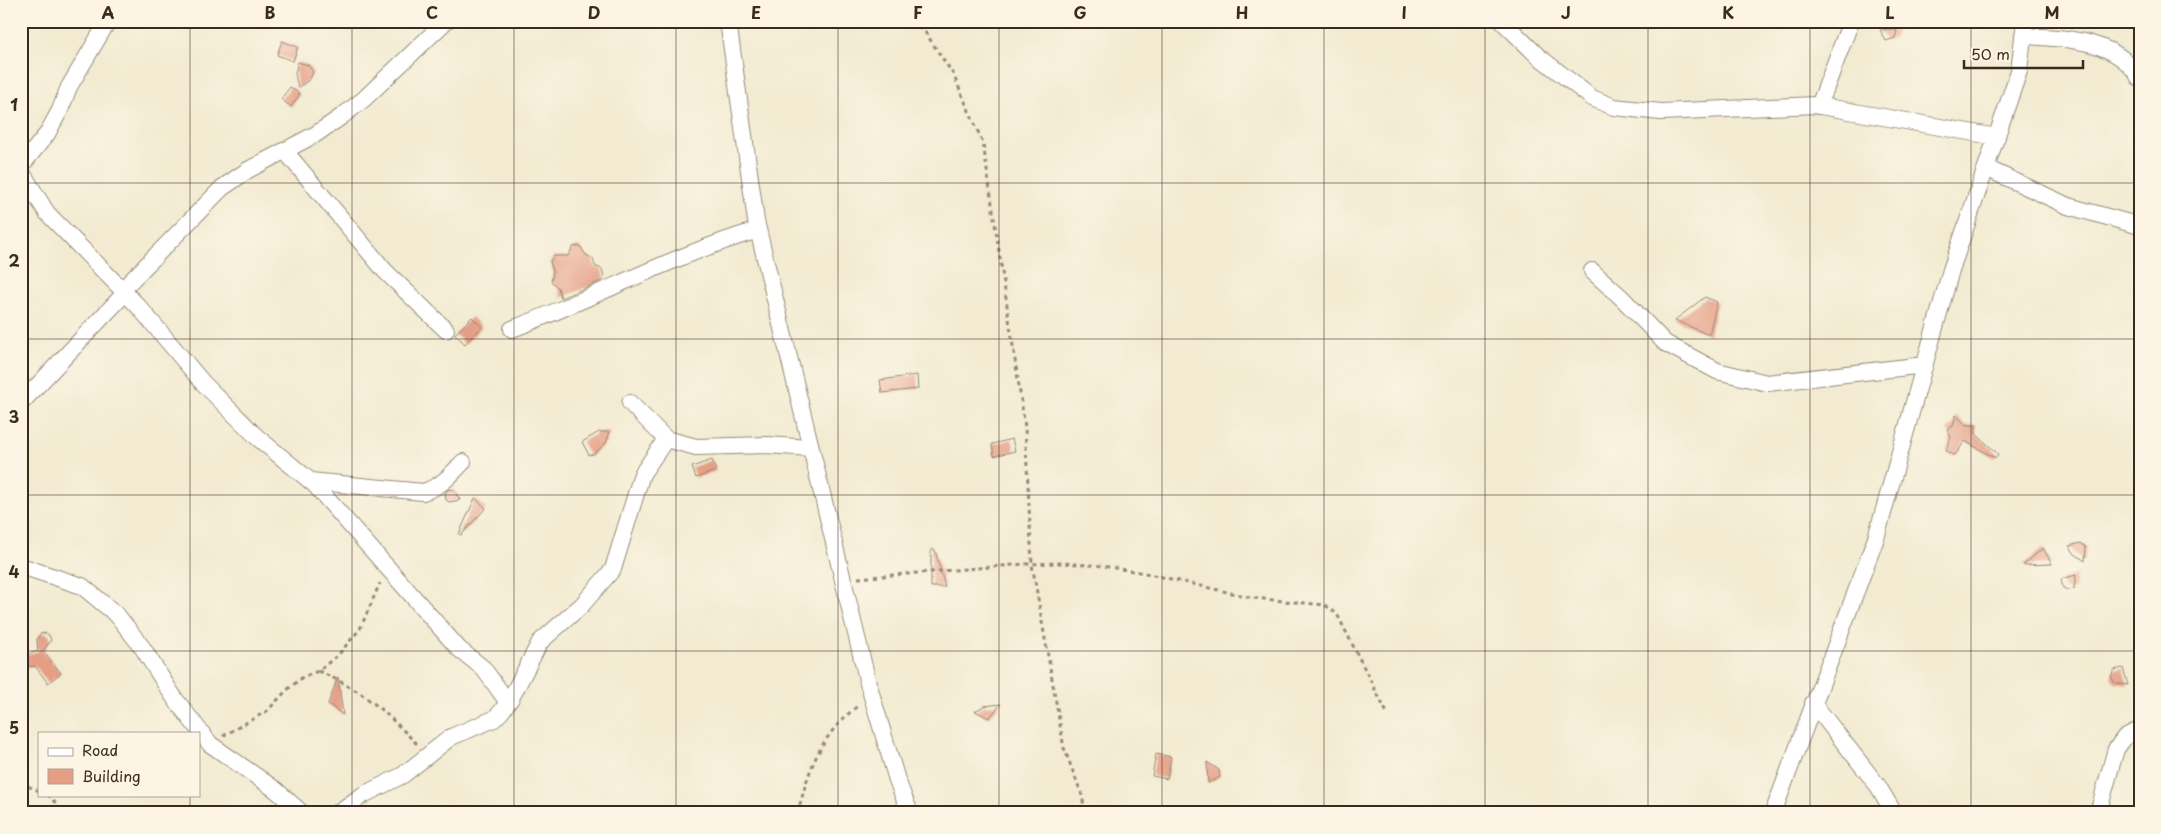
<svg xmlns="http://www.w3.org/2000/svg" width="2161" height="834" viewBox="0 0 2161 834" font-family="'Playpen Sans',sans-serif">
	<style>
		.building { fill: #e59e84 }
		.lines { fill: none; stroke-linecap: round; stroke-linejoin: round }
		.street-casing { stroke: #968a78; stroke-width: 18 }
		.path { stroke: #968a78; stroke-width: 3; stroke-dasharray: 4 4; stroke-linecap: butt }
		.street { stroke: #fff; stroke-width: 16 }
		.grid { fill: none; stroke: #3b2a1e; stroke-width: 1; stroke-opacity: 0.55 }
		.neatline { fill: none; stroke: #3b2a1e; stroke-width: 2 }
		.grid-label { font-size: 16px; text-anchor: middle; font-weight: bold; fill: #3b2a1e }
	</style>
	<rect width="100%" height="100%" fill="#fcf5e5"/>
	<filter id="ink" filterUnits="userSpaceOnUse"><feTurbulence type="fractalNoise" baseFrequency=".02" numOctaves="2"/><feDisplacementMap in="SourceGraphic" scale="10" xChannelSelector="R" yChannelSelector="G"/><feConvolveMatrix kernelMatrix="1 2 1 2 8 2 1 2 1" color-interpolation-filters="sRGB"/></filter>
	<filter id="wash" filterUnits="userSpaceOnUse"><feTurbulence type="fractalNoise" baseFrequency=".0096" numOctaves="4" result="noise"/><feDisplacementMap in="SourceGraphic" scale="20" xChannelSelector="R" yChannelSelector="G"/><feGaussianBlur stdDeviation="1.12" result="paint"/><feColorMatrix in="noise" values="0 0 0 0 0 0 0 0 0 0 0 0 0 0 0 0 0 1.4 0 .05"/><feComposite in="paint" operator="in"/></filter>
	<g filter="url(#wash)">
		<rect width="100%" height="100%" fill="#f2ebd1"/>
		<g id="blocks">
			<g class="building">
				<polygon points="1890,29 1897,31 1895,38 1886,41 1880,30"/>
				<polygon points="282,41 298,47 293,61 277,55"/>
				<polygon points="298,62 308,65 313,72 310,79 298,88 295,73"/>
				<polygon points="290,87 300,94 291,107 281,99"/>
				<polygon points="580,246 586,255 593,259 595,266 602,269 604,277 601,281 561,298 558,288 551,281 553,272 550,261 554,256 568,256 573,247"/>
				<polygon points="1705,297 1717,302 1709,335 1675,320"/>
				<polygon points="472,317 482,327 465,344 455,334"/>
				<polygon points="917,375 918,389 882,393 880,380"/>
				<polygon points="1956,415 1966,425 1976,425 1976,434 1998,454 1995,458 1965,441 1956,454 1953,455 1946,451 1951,437 1947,430 1953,426"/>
				<polygon points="599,432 610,432 606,443 594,454 589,455 582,442"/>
				<polygon points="1012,439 1015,451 994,456 992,444"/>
				<polygon points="712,460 716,471 696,478 692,467"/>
				<polygon points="449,489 454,490 460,500 449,502 446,500 445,493"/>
				<polygon points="475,498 486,508 461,535 459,534"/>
				<polygon points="2081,543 2086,547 2085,561 2075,554 2069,546"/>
				<polygon points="2043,548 2052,564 2023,565"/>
				<polygon points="931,550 935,550 945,587 931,587"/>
				<polygon points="2076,575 2074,589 2067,590 2063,588 2061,579"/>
				<polygon points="45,633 49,635 51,640 43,651 61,673 48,683 35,666 27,667 22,661 24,656 38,651 37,639 40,634"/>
				<polygon points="2123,668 2128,685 2115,683 2111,677 2114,670"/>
				<polygon points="338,677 343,715 328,704"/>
				<polygon points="1001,704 989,718 975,711 984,706"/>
				<polygon points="1156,754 1171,757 1167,779 1152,776"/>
				<polygon points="1207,762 1219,770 1220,777 1208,783"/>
			</g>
		</g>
	</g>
	<g filter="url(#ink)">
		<use href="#blocks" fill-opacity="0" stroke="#968a78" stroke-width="1"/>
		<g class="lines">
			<defs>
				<g id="street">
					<polyline points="728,21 756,221 868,683 897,780 910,813"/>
					<polyline points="1502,21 1538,56 1592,98 1614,107 1661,112 1815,105 1997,137"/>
					<path d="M2023 36C2064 38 2118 39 2140 79"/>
					<polyline points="1819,106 1851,21"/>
					<polyline points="285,151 385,271 446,330"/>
					<polyline points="21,166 47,134 60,110 69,87 108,21"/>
					<polyline points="1986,168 2068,206 2140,226"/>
					<polyline points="21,171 47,213 139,307 203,383 258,438 314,484 459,649 483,668 507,701"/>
					<polyline points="1592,271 1622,298 1665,343 1717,371 1767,383 1925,365"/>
					<polyline points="123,289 222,188 248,170 316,134 341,117 364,99 446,21"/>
					<path d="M512 329C595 298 673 255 758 230"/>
					<polyline points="21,403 126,292"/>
					<polyline points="630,403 666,439 696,447 767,445 810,448"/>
					<path d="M310 481 423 492C441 487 451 475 463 462"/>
					<polyline points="21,566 82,586 117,615 142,647 175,699 210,744 276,790 302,813"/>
					<polyline points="1813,703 1878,786 1894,813"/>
					<polyline points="337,813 363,795 403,775 451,737 494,719 501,712 511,698 540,642 582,605 613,569 642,474 666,439"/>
					<polyline points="1773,813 1876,538 1951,270 2019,71 2025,21"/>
					<polyline points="2098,813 2116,749 2125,737 2140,729"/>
				</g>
			</defs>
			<use href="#street" class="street-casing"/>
			<g class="path">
				<polyline points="913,21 925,32 953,74 983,143 1025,427 1032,564 1064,748 1082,795 1085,813"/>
				<polyline points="858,578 1025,564 1062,563 1103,566 1145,573 1253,598 1325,605 1337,614 1388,715"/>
				<path d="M318 671C366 692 382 709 418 745"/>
				<polyline points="223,736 267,711 287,690 303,677 318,671 338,655 360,629 380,583"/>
				<polyline points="21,783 39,791"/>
				<polyline points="47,795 51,797 62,813"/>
				<path d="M798 813C809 767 821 734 859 705"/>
			</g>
			<use href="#street" class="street"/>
		</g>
	</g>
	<path class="grid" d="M190 21V733M352 21V813M514 21V813M676 21V813M838 21V813M999 21V813M1162 21V813M1324 21V813M1485 21V813M1648 21V813M1810 21V813M1971 21V813M21 183H2140M21 339H2140M21 495H2140M21 651H2140M190 795V813"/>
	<rect width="2161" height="834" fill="none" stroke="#fcf5e5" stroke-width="55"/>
	<rect x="38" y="732" width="162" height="65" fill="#fcf5e5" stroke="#afa495"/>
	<rect x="48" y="748" width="25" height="8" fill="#ffffff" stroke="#afa495"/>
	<text x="82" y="756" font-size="15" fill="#3b2a1e">Road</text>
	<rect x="48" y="769" width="25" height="15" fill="#e59e84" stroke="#afa495"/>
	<text x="82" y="782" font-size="15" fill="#3b2a1e">Building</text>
	<path d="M1964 60v8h119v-8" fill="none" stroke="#3b2a1e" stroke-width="2.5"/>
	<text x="1971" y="60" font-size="15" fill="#3b2a1e" stroke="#fcf5e5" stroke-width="4" paint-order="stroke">50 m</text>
	<rect x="28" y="28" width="2106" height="778" class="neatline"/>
	<g class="grid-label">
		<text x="108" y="19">A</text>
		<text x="270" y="19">B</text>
		<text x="432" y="19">C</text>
		<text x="594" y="19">D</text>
		<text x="756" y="19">E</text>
		<text x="918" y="19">F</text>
		<text x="1080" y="19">G</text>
		<text x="1242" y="19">H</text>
		<text x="1404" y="19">I</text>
		<text x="1566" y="19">J</text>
		<text x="1728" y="19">K</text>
		<text x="1890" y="19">L</text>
		<text x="2052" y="19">M</text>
		<text x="14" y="111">1</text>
		<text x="14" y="267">2</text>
		<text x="14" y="423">3</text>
		<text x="14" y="578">4</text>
		<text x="14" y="734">5</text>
	</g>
</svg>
